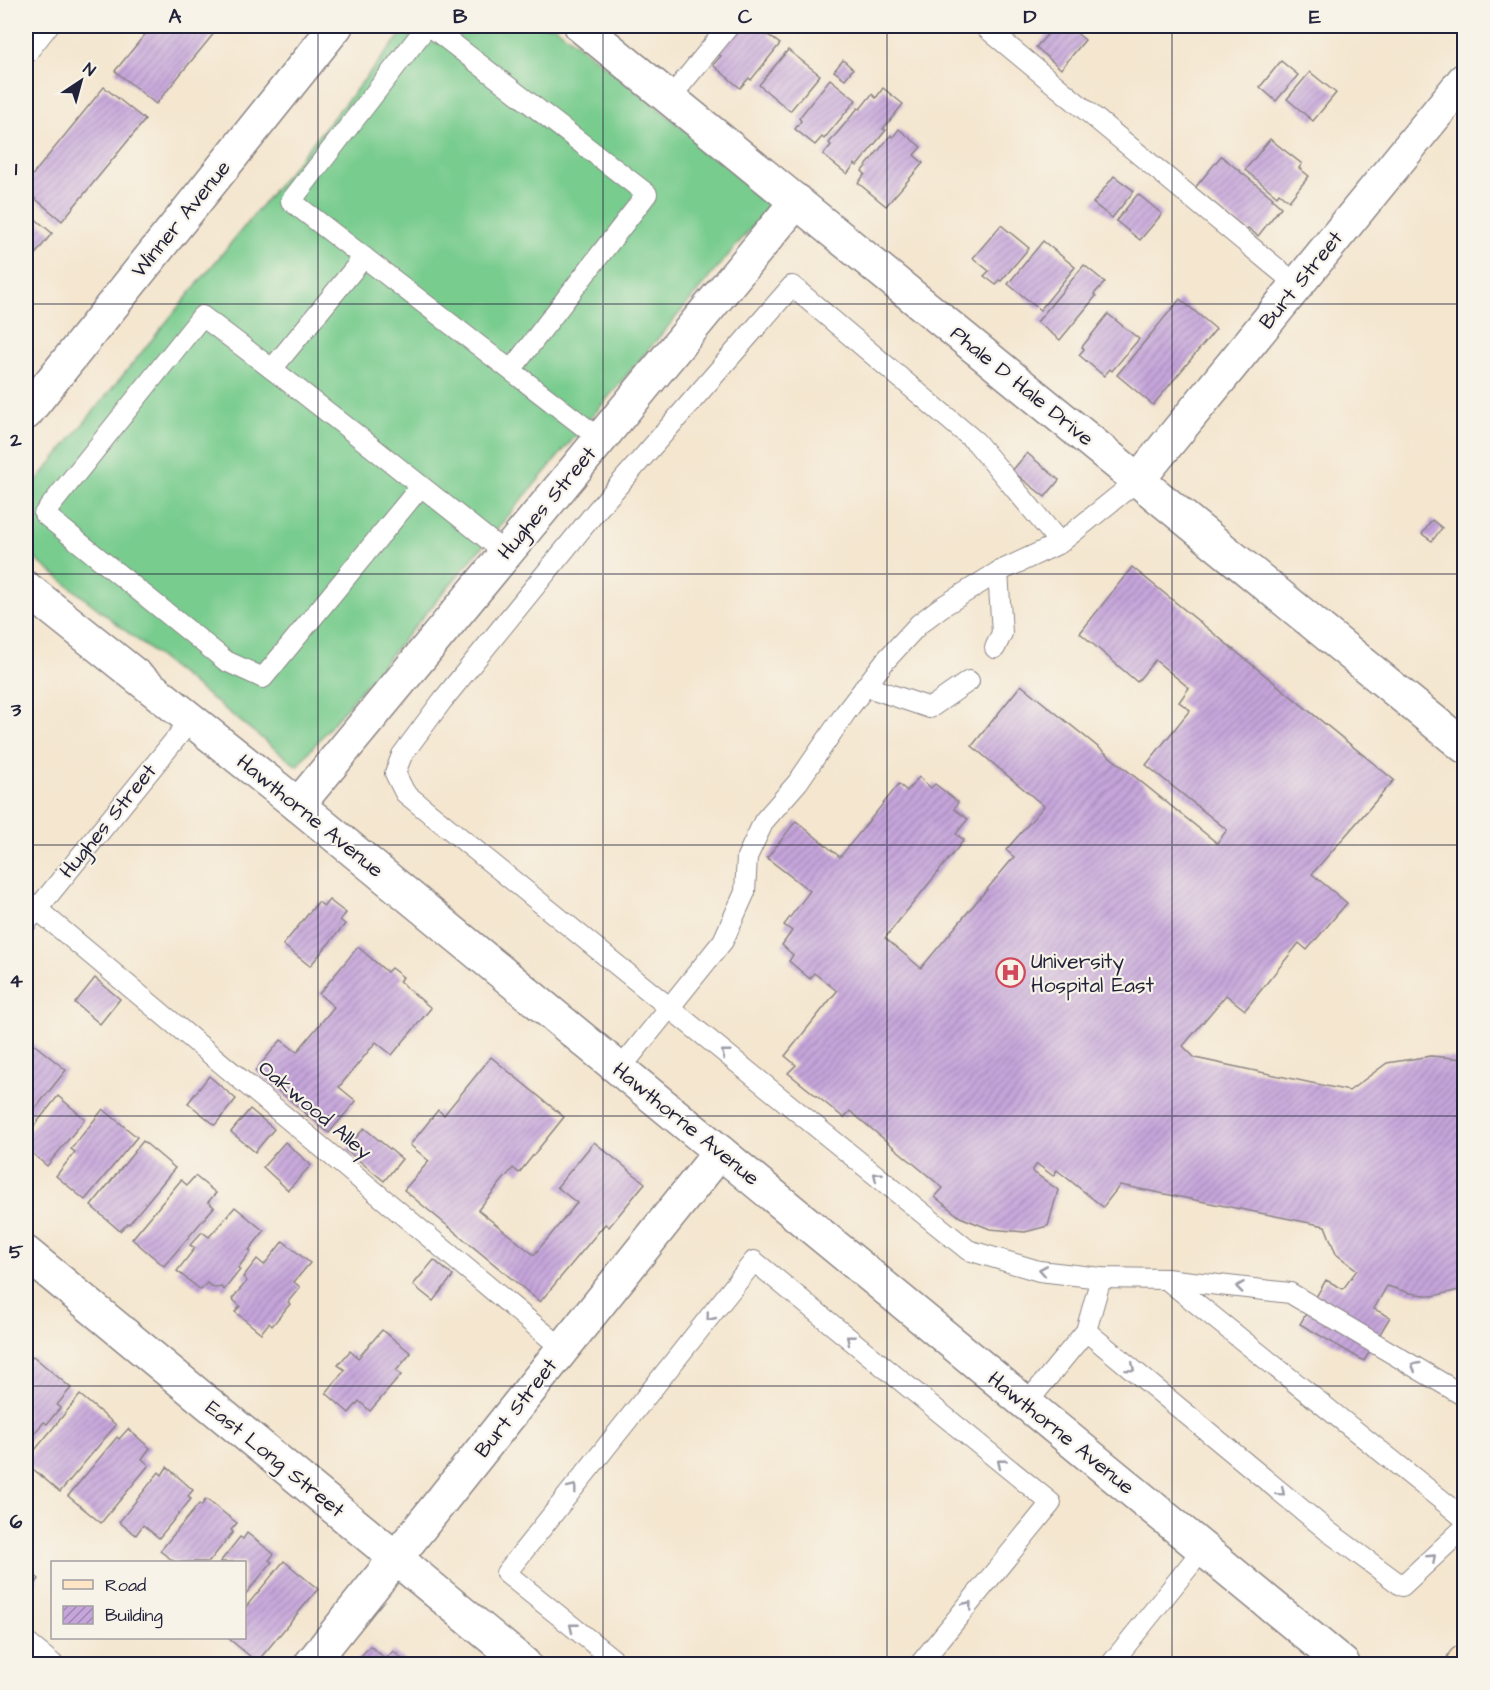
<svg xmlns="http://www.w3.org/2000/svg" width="1490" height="1690" viewBox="0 0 1490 1690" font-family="'Architects Daughter',sans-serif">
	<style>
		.grass { fill: #78cc8e; stroke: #4d7764; stroke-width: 1.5 }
		.building { fill: url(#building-hatch) }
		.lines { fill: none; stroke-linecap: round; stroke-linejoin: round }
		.lane-casing { stroke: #8b8485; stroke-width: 22 }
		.street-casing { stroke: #8b8485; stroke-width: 36 }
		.secondary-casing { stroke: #8b8485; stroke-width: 36 }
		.lane { stroke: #fff; stroke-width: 20 }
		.street { stroke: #fff; stroke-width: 33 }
		.secondary { stroke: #fee5c5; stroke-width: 33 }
		.oneway { stroke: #9c9ca7 }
		.grid { fill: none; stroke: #22223b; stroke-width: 1.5; stroke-opacity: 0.55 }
		.labels { text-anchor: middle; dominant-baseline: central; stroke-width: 4.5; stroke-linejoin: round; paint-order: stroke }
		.street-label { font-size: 21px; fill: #22223b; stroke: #f7f3e8 }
		.poi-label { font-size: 21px; fill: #22223b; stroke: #f7f3e8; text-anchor: start }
		.neatline { fill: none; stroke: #22223b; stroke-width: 2 }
		.grid-label { font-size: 20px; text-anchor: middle; font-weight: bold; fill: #22223b }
	</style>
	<defs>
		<pattern id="building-hatch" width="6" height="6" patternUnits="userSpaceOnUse" patternTransform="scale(1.5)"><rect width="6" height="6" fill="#c6a5db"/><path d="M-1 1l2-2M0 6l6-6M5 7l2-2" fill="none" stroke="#a086b3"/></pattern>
	</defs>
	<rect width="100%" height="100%" fill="#f7f3e8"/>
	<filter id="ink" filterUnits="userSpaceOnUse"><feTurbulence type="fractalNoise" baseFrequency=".0167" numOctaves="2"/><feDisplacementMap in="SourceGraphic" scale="12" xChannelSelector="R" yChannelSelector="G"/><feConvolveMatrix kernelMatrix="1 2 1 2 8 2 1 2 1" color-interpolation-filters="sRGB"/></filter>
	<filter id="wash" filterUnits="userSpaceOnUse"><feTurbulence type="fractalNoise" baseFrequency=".008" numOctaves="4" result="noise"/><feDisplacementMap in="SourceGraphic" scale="24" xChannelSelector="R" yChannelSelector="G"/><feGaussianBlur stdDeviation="1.35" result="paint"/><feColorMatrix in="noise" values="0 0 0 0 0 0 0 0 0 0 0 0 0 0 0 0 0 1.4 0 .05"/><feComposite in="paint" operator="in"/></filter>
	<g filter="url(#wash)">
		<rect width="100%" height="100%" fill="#f4e6cf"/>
		<polygon class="grass" points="408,26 554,26 646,98 773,202 297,766 26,552 26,494"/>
		<g id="blocks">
			<g class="building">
				<polygon points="152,26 220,26 156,104 115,71"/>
				<polygon points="741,26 770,26 774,29 768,35 780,44 751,80 749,78 740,88 713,65 721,56 718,54"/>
				<polygon points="1055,26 1068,26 1085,40 1061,69 1036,47"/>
				<polygon points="788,50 820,75 790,111 759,85"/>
				<polygon points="843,60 853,69 845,79 834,71"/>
				<polygon points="1281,61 1298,75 1276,101 1260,87"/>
				<polygon points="1310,72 1336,93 1313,121 1287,99"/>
				<polygon points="830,79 856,100 824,139 822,137 815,145 795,129 801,121 799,118"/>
				<polygon points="104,87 145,120 62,221 26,191 26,183"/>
				<polygon points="883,88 903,104 883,129 886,130 857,166 855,164 847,174 823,155 831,145 829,143 858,108 860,109 872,94 876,98"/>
				<polygon points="899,129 921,147 914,155 923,163 886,206 858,183 865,174 862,171 891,135 893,137"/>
				<polygon points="1270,139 1302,164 1299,168 1309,176 1289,201 1279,193 1277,196 1245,170"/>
				<polygon points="1221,156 1273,198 1272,199 1281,207 1258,236 1248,228 1247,230 1195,188"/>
				<polygon points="1114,176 1134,191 1112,218 1093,203"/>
				<polygon points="1138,194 1162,214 1140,240 1116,221"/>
				<polygon points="26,211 52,233 26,266"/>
				<polygon points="1001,225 1029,248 1001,281 999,280 996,285 984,276 989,271 973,258"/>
				<polygon points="1043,241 1075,267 1040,310 1008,284"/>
				<polygon points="1084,265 1105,282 1094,294 1096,296 1060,340 1037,322"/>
				<polygon points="1180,299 1216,329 1153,405 1117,375"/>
				<polygon points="1108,314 1139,339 1112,371 1110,369 1104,376 1079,355 1084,349 1082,347"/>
				<polygon points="1027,453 1059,480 1045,497 1012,471"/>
				<polygon points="1432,520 1442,528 1432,541 1422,534"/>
				<polygon points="1132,567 1394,780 1312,874 1347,903 1307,950 1299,943 1245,1010 1226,995 1183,1046 1195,1058 1349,1091 1387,1063 1431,1056 1464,1059 1464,1289 1433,1296 1410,1293 1387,1286 1374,1309 1390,1317 1364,1361 1300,1324 1326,1280 1343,1289 1357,1270 1336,1254 1325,1226 1120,1185 1103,1207 1057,1170 1053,1176 1037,1164 1032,1171 1058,1190 1048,1226 1025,1232 990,1229 960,1217 935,1197 943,1188 850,1111 844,1118 788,1073 796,1065 785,1056 837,991 814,973 810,979 789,961 793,955 782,945 792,931 784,925 810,891 767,858 796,821 840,857 899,784 907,791 919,777 931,788 935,784 958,802 954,809 968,819 956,834 964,840 885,938 921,968 1014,857 1006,850 1044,806 972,746 1021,685 1217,843 1227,830 1146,765 1190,710 1179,702 1189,688 1155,660 1137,682 1080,633"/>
				<polygon points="329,900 346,913 340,920 345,924 310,966 283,945 318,902 324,906"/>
				<polygon points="358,947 387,972 391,968 403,977 399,981 431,1008 392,1055 376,1042 339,1087 356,1101 329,1133 255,1071 281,1040 297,1052 334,1007 319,994"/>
				<polygon points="95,978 120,999 100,1024 75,1003"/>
				<polygon points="31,1042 66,1070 26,1120 26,1049"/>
				<polygon points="491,1057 564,1117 519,1173 513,1168 478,1210 534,1255 577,1203 557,1187 594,1142 645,1183 609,1227 605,1224 540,1302 404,1190 429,1161 410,1145 438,1110 444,1115"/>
				<polygon points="209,1076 236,1099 215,1125 188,1103"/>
				<polygon points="58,1096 85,1119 47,1166 26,1148 26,1136"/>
				<polygon points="103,1109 137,1137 85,1200 56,1176 75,1152 71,1149"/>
				<polygon points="250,1109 274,1129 255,1152 231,1132"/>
				<polygon points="364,1128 402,1159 384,1181 346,1150"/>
				<polygon points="143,1141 175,1168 129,1224 128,1223 120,1231 91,1206"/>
				<polygon points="285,1142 311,1165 288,1190 263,1167"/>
				<polygon points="195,1176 216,1193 208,1202 214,1207 164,1266 132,1239 181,1180 187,1185"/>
				<polygon points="235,1207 264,1231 249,1250 251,1251 238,1268 240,1270 224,1290 221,1287 214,1288 207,1283 201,1290 177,1271 195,1248 190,1245 202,1232 209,1237"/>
				<polygon points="283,1241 310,1263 294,1282 300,1287 288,1302 290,1304 272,1326 269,1323 261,1333 235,1312 240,1306 232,1299 247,1281 243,1277 257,1259 264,1265"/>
				<polygon points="434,1260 453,1276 433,1301 413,1285"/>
				<polygon points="382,1330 411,1353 396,1371 401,1375 370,1411 359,1401 349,1413 326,1393 345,1370 338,1365 350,1351 358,1358"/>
				<polygon points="33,1356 71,1388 57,1405 60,1408 47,1424 44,1422 26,1443 26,1366"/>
				<polygon points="80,1395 116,1425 60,1492 26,1463 26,1461"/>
				<polygon points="128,1429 150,1448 142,1459 149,1465 101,1523 68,1496 117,1437 119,1439"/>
				<polygon points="167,1467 193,1490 188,1496 191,1499 159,1538 143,1525 136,1535 119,1522 159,1472 162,1475"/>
				<polygon points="206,1499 237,1523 231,1530 233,1532 209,1562 175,1562 160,1551 199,1504 201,1506"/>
				<polygon points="247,1533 274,1554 269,1560 272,1562 244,1596 244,1562 220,1562 240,1537 243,1539"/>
				<polygon points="284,1561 318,1589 257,1662 228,1638 244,1638 244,1609"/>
				<polygon points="26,1568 39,1579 26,1596"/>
				<polygon points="370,1646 386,1659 393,1651 408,1664 354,1664"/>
			</g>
		</g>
	</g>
	<g filter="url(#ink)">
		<use href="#blocks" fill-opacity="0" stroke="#8b8485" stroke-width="1.5"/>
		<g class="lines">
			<defs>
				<g id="lane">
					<polyline points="427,26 291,201 600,439"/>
					<polyline points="430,26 647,194 511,370"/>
					<polyline points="984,26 1297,285"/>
					<polyline points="26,54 48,26"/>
					<polyline points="670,98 729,26"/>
					<polyline points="272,369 364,257"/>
					<polyline points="1138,480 1060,543 976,442 792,286 597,510 442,701 402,755 395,773 405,793 968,1250 1039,1271 1101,1278 1166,1279 1290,1293 1464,1396"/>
					<path d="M421 486 263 678 226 661 44 514 202 316C305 393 405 473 505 553"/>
					<polyline points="995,648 1002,633 998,572"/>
					<polyline points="865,686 930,708 969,681"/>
					<polyline points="26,900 563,1349"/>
					<polyline points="26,923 191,720"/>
					<polyline points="620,1069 723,941 745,892 747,857 764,821 798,782 846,712 885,661 919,624 940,608 998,572 1060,543"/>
					<polyline points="1166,1279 1464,1518"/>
					<polyline points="1086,1331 1329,1532 1402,1586 1464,1528"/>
					<polyline points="1026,1404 1086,1331 1101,1278"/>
					<polyline points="26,1642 53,1664"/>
					<polyline points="619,1664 506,1573 754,1261 1051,1503 920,1664"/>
					<polyline points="1111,1664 1203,1549"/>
				</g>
				<g id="street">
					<polyline points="581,26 1464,746"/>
					<polyline points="26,413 336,26"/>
					<polyline points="1138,480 1464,80"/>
					<polyline points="26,588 298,805 1343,1664"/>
					<polyline points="298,805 797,201"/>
					<polyline points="26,1253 524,1664"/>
					<polyline points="311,1664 720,1152"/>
				</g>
				<polyline id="secondary" points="1463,1664 1464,1662"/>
			</defs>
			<use href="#lane" class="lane-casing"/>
			<use href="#street" class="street-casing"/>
			<use href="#secondary" class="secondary-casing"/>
			<use href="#lane" class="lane"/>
			<use href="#street" class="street"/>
			<use href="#secondary" class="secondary"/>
		</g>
		<defs><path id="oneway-chevron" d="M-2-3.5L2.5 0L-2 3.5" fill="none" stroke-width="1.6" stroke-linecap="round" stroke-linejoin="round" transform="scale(1.5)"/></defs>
		<g class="oneway">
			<use href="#oneway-chevron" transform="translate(725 1053) rotate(-141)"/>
			<use href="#oneway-chevron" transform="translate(877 1176) rotate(-141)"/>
			<use href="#oneway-chevron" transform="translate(1043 1270) rotate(-170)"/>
			<use href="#oneway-chevron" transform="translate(1240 1287) rotate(-173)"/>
			<use href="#oneway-chevron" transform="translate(710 1317) rotate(129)"/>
			<use href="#oneway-chevron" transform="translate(850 1339) rotate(-141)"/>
			<use href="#oneway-chevron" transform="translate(1415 1366) rotate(-149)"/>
			<use href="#oneway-chevron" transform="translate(1131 1368) rotate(40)"/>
			<use href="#oneway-chevron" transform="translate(1001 1463) rotate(-141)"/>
			<use href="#oneway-chevron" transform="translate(573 1488) rotate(-52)"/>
			<use href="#oneway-chevron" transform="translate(1281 1492) rotate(40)"/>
			<use href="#oneway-chevron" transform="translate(1432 1558) rotate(-43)"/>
			<use href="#oneway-chevron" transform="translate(968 1605) rotate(-51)"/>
			<use href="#oneway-chevron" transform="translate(573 1627) rotate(-141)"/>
		</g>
	</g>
	<path class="grid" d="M318 26V1664M603 26V1664M887 26V1664M1172 26V1664M26 304H1464M26 574H1464M26 845H1464M26 1116H1464M26 1386H1464"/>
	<defs>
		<symbol id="hospital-ring" viewBox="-11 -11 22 22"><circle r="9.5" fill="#f7f3e8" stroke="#d1495b" stroke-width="1.5"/><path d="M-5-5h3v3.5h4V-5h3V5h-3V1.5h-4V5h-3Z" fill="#d1495b"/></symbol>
	</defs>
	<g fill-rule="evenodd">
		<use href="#hospital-ring" x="994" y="956" width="33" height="33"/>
	</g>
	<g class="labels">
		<g class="street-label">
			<text transform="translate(181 219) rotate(-51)">Winner Avenue</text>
			<text transform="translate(1301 280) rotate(-51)">Burt Street</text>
			<text transform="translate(1022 386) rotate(39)">Phale D Hale Drive</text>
			<text transform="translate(547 503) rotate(-50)">Hughes Street</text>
			<text transform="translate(310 816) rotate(39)">Hawthorne Avenue</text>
			<text transform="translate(108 821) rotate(-51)">Hughes Street</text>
			<text transform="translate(315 1110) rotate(40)">Oakwood Alley</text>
			<text transform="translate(686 1124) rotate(39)">Hawthorne Avenue</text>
			<text transform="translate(516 1408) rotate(-52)">Burt Street</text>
			<text transform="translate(1061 1433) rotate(39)">Hawthorne Avenue</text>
			<text transform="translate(275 1459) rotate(39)">East Long Street</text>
		</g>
		<g class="poi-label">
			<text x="1031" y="961">University<tspan x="1031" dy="24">Hospital East</tspan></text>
		</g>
	</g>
	<rect width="1490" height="1690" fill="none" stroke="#f7f3e8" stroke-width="66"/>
	<rect x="51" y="1561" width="195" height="78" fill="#f7f3e8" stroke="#a29fa3" stroke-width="1.5"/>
	<rect x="63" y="1580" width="30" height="9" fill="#fee5c5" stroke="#a29fa3" stroke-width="1.5"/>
	<text x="105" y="1591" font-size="18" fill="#22223b">Road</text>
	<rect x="63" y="1606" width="30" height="18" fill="url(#building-hatch)" stroke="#a29fa3" stroke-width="1.5"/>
	<text x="105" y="1621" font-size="18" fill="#22223b">Building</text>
	<g transform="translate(81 81) rotate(36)" stroke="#f7f3e8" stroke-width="4.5" paint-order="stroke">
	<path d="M0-4.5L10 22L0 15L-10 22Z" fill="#22223b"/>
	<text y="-9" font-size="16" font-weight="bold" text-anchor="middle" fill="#22223b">N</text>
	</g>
	<rect x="33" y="33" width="1424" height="1624" class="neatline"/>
	<g class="grid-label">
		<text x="175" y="23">A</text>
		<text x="460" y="23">B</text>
		<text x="745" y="23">C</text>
		<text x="1030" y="23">D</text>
		<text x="1315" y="23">E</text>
		<text x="16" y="175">1</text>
		<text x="16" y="446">2</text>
		<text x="16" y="716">3</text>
		<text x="16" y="987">4</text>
		<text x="16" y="1258">5</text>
		<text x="16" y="1528">6</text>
	</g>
</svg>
